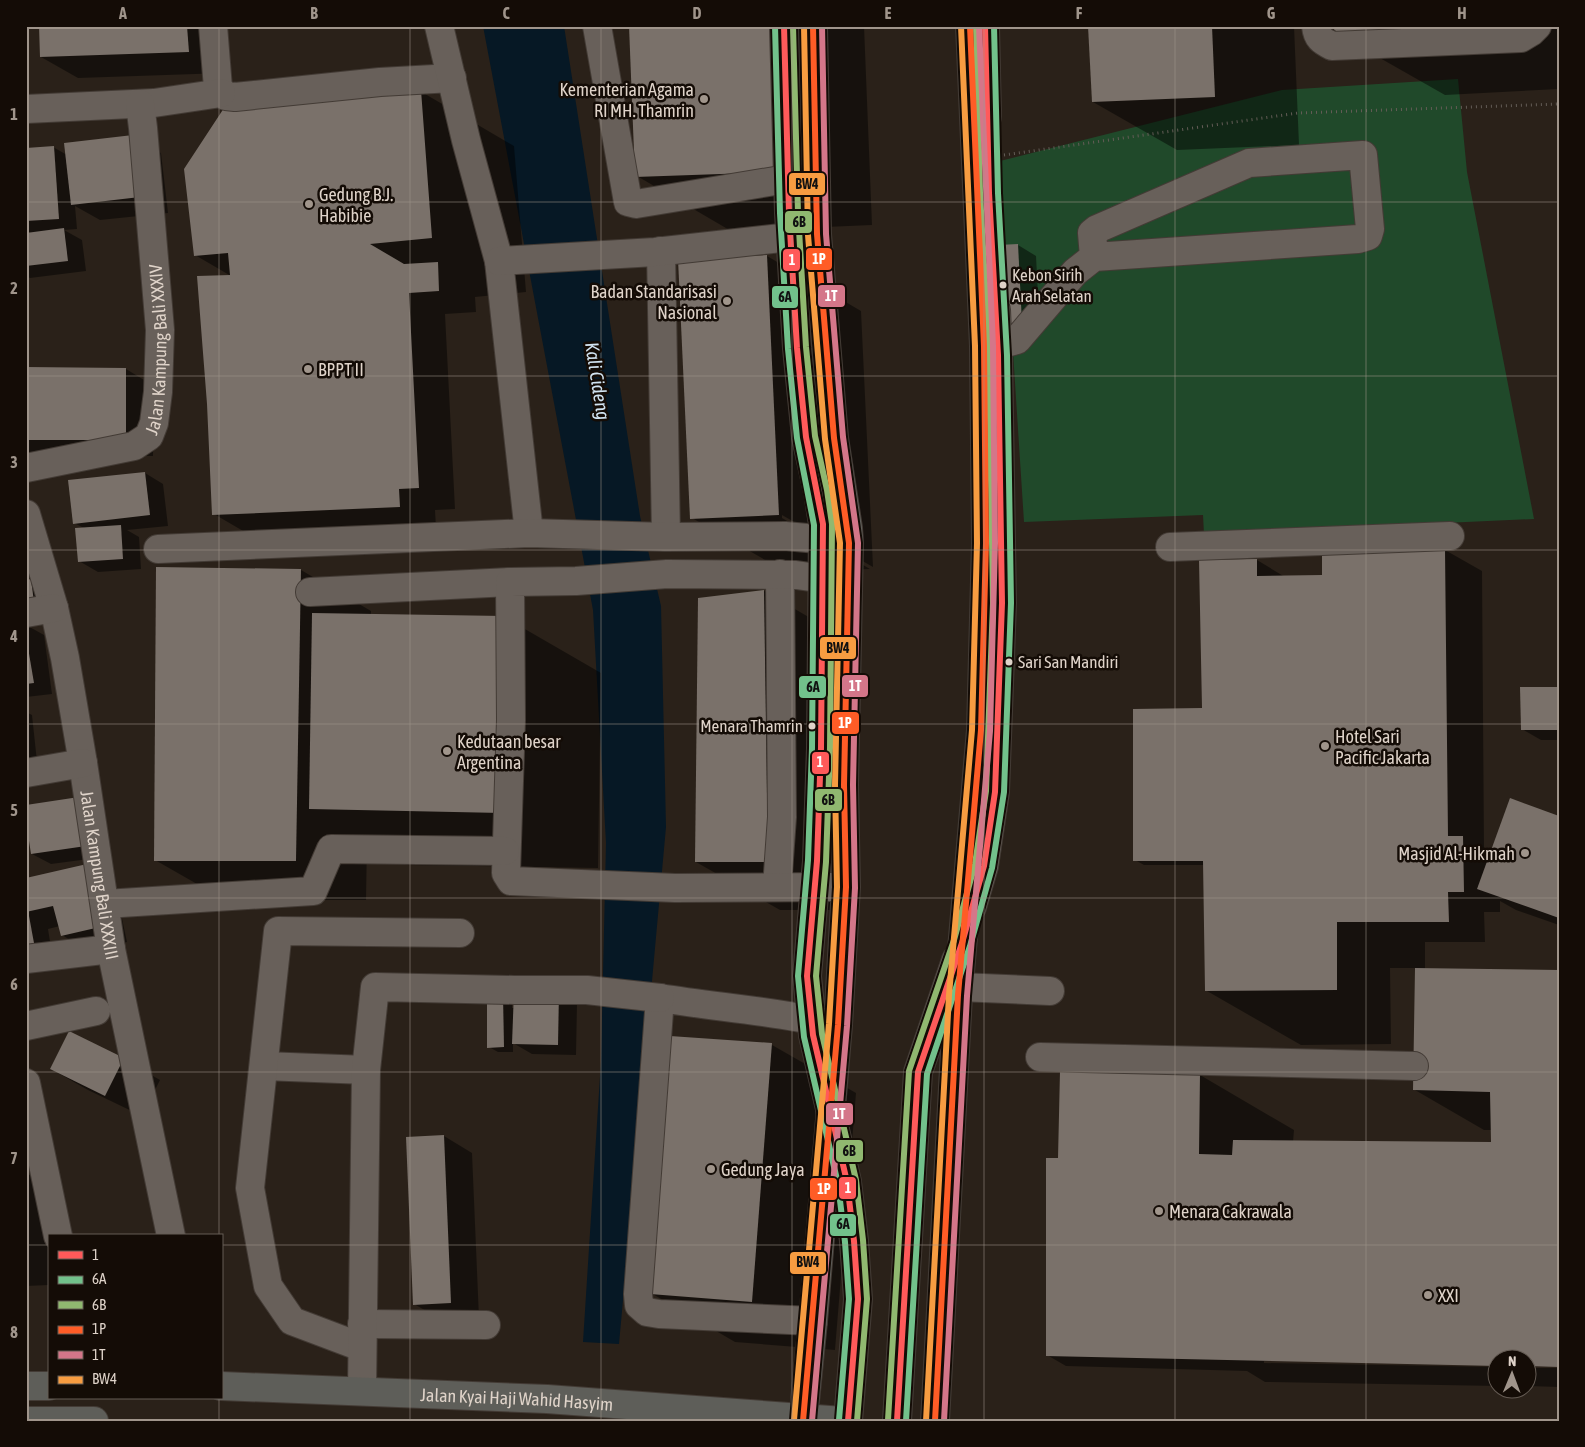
<svg xmlns="http://www.w3.org/2000/svg" width="1585" height="1447" viewBox="0 0 1585 1447" font-family="'Asap Condensed',sans-serif">
	<style>
		.green { fill: #20492a }
		.water { fill: #061825 }
		.shadow { fill: #0007 }
		.building { fill: #7a716a }
		.lines { fill: none; stroke-linecap: round; stroke-linejoin: round }
		.minor-casing { stroke: #433b35; stroke-width: 30 }
		.major-casing { stroke: #433b35; stroke-width: 30 }
		.path { stroke: #635c56; stroke-width: 3; stroke-dasharray: 1 4; stroke-linecap: butt }
		.minor { stroke: #68605a; stroke-width: 28 }
		.major { stroke: #5e5e59; stroke-width: 28 }
		.bus-1-casing { stroke: #140c06; stroke-width: 10 }
		.bus-2-casing { stroke: #140c06; stroke-width: 10 }
		.bus-3-casing { stroke: #140c06; stroke-width: 10 }
		.bus-4-casing { stroke: #140c06; stroke-width: 10 }
		.bus-5-casing { stroke: #140c06; stroke-width: 10 }
		.bus-6-casing { stroke: #140c06; stroke-width: 10 }
		.bus-1 { stroke: #ff5a5a; stroke-width: 6 }
		.bus-2 { stroke: #72c18b; stroke-width: 6 }
		.bus-3 { stroke: #90b870; stroke-width: 6 }
		.bus-4 { stroke: #ff5c26; stroke-width: 6 }
		.bus-5 { stroke: #d47689; stroke-width: 6 }
		.bus-6 { stroke: #f79c41; stroke-width: 6 }
		.grid { fill: none; stroke: #a0958b; stroke-width: 1; stroke-opacity: 0.55 }
		.poi-dot { fill: #a0958b; stroke: #140c06; stroke-width: 2 }
		.bus-dot { fill: #dfd3c9; stroke: #140c06; stroke-width: 2 }
		.labels { text-anchor: middle; dominant-baseline: central; stroke-width: 5; stroke-linejoin: round; paint-order: stroke }
		.bus-label { font-size: 17px; fill: #dfd3c9; stroke: #140c06; text-anchor: start }
		.poi-label { font-size: 18px; fill: #dfd3c9; stroke: #140c06; text-anchor: start }
		.street-label { font-size: 18px; fill: #dfd3c9; stroke: #140c06 }
		.water-label { font-size: 19px; font-style: italic; fill: #d2e4f2; stroke: #140c06 }
		.line-badge { stroke: #140c06; stroke-width: 2 }
		.badge-label { font-size: 14px; text-anchor: middle; font-weight: bold; fill: #fff }
		.pale-badge-label { font-size: 14px; text-anchor: middle; font-weight: bold; fill: #111 }
		.neatline { fill: none; stroke: #a0958b; stroke-width: 2 }
		.grid-label { font-size: 16px; text-anchor: middle; font-weight: bold; fill: #a0958b }
	</style>
	<rect width="100%" height="100%" fill="#2a2119"/>
	<polygon class="green" points="1458,79 1467,172 1534,519 1204,534 1203,515 1024,522 1013,352 996,162 1282,90"/>
	<polygon class="water" points="483,26 564,26 640,516 661,606 666,827 619,1344 583,1342 601,1061 606,843 593,610"/>
	<g class="shadow">
		<polygon points="41,26 223,26 225,73 78,78 41,57"/>
		<polygon points="630,26 864,26 872,225 731,231 637,176"/>
		<polygon points="1089,26 1294,26 1299,145 1177,150 1093,102"/>
		<polygon points="1332,26 1559,26 1559,89 1445,95 1350,41"/>
		<polygon points="420,91 514,146 526,292 475,297 476,312 445,314 455,509 435,510 436,528 250,535 214,514 231,276 195,255"/>
		<polygon points="133,136 161,153 168,213 100,220 75,206 77,229 64,230 82,240 86,271 30,278 26,276 26,234 31,233 26,231 26,149 53,147 67,155"/>
		<polygon points="1018,245 1036,256 1040,333 1021,334 1003,323"/>
		<polygon points="767,256 861,311 873,567 782,515 782,518 870,569 786,572 692,518"/>
		<polygon points="26,368 126,369 154,386 153,456 26,455"/>
		<polygon points="145,473 163,484 168,526 127,530 139,537 141,569 98,572 79,561 84,528 74,523"/>
		<polygon points="1445,550 1482,571 1484,849 1491,854 1559,817 1559,925 1516,910 1500,901 1500,912 1484,912 1485,942 1425,942 1425,969 1559,972 1559,1366 1528,1365 1528,1360 1264,1361 1264,1363 1498,1367 1498,1386 1265,1382 1247,1371 1066,1366 1047,1355 1059,1160 1200,1075 1294,1130 1293,1142 1492,1143 1492,1130 1484,1130 1415,1090 1417,968 1390,968 1391,1044 1301,1045 1207,991 1205,865 1144,865 1135,860 1203,710 1257,560 1285,577 1324,576"/>
		<polygon points="301,570 371,611 371,615 504,617 601,673 598,868 407,865 367,841 366,900 225,900 155,860"/>
		<polygon points="31,581 50,591 26,624"/>
		<polygon points="764,591 848,640 852,910 780,910 696,862 699,599"/>
		<polygon points="26,625 44,635 52,694 26,697"/>
		<polygon points="1559,688 1559,740 1541,740 1522,729"/>
		<polygon points="26,712 32,715 38,771 26,772"/>
		<polygon points="98,809 104,857 51,864 32,854"/>
		<polygon points="26,879 114,881 127,942 90,952 62,935 60,926 48,929 52,954 26,958"/>
		<polygon points="559,994 577,1004 576,1055 532,1054 513,1043 513,1052 498,1052 489,1047 488,997 512,1002 512,1008 514,1008"/>
		<polygon points="772,1045 856,1093 835,1350 735,1342 651,1293"/>
		<polygon points="123,1059 160,1080 142,1116 88,1090 51,1069"/>
		<polygon points="444,1136 472,1153 479,1318 442,1320 414,1304"/>
		<polygon points="26,1173 65,1196 68,1236 49,1236 49,1285 26,1286"/>
		<polygon points="1528,1368 1559,1368 1559,1387 1528,1386"/>
	</g>
	<g class="building">
		<polygon points="39,26 187,26 189,52 40,57"/>
		<polygon points="629,26 772,26 778,172 635,177"/>
		<polygon points="1088,26 1212,26 1215,97 1092,102"/>
		<polygon points="1330,26 1508,26 1349,42"/>
		<polygon points="421,90 432,238 370,244 404,264 438,262 439,291 409,293 419,488 399,489 400,507 212,515 207,404 197,276 230,275 228,253 194,256 184,169 224,108"/>
		<polygon points="133,135 140,197 71,205 64,143"/>
		<polygon points="54,146 59,219 26,221 26,148"/>
		<polygon points="64,228 68,261 26,266 26,233"/>
		<polygon points="1018,244 1022,323 1001,324 998,245"/>
		<polygon points="767,255 779,515 690,519 678,259"/>
		<polygon points="26,367 126,368 126,440 26,440"/>
		<polygon points="145,472 150,515 73,524 68,480"/>
		<polygon points="121,525 123,559 78,562 75,528"/>
		<polygon points="1322,549 1445,549 1448,836 1463,836 1464,892 1448,892 1449,922 1337,922 1337,990 1205,991 1203,861 1133,861 1133,709 1202,708 1199,560 1257,559 1257,576 1322,575"/>
		<polygon points="156,567 301,569 296,861 154,861"/>
		<polygon points="31,579 35,610 26,611 26,580"/>
		<polygon points="764,590 768,862 695,862 698,598"/>
		<polygon points="312,613 504,616 502,813 309,809"/>
		<polygon points="26,636 34,683 26,684"/>
		<polygon points="1520,687 1559,687 1559,730 1521,730"/>
		<polygon points="79,797 86,846 31,854 26,821 26,805"/>
		<polygon points="1510,798 1559,816 1559,918 1477,889"/>
		<polygon points="87,864 100,927 61,936 53,906 26,912 26,878"/>
		<polygon points="29,916 34,943 26,945 26,917"/>
		<polygon points="1415,968 1559,970 1559,1367 1528,1366 1528,1360 1498,1360 1498,1366 1046,1356 1046,1158 1058,1158 1060,1071 1200,1074 1199,1154 1232,1155 1233,1140 1491,1142 1490,1092 1413,1090"/>
		<polygon points="514,991 559,992 558,1045 512,1044"/>
		<polygon points="503,995 504,1047 487,1048 487,996"/>
		<polygon points="69,1031 124,1058 105,1096 50,1069"/>
		<polygon points="670,1036 772,1043 752,1302 650,1294"/>
		<polygon points="444,1135 451,1303 413,1305 406,1137"/>
	</g>
	<g class="lines">
		<defs>
			<g id="minor">
				<polyline points="213,26 218,88 226,96 235,97 380,82 452,78"/>
				<polyline points="439,26 466,140 499,261 529,533"/>
				<polyline points="597,26 628,202 636,204 805,176"/>
				<polyline points="784,26 789,213 797,348 806,437 818,492 823,524 821,748 817,861 807,976 813,1035 847,1182 854,1241 858,1299 848,1421"/>
				<polyline points="985,26 987,117"/>
				<path d="M1316 26C1317 38 1322 41 1332 46L1521 38 1531 32 1537 26"/>
				<polyline points="26,109 154,103 221,93"/>
				<polyline points="661,251 666,537"/>
				<polyline points="499,261 655,252 808,235"/>
				<polyline points="984,346 998,345 1017,340 1075,272 1094,257 1358,239 1368,236 1370,229 1363,155 1249,163 1097,229 1092,233 1094,257"/>
				<path id="s1" d="M26 468 134 446 149 436 154 423 158 392 160 330 143 128 140 104"/>
				<path id="s2" d="M26 514 54 608 65 658 83 763 111 949 171 1236"/>
				<polyline points="1170,547 1450,536"/>
				<polyline points="158,549 529,533 666,537 785,536 840,541"/>
				<polyline points="310,592 510,582"/>
				<polyline points="26,613 54,608"/>
				<polyline points="26,773 83,763"/>
				<polyline points="777,887 782,817 780,574"/>
				<polyline points="832,887 675,888 511,881 506,873 511,720 510,582 576,581 667,574 796,575 839,581"/>
				<polyline points="105,904 313,891 331,849 505,851"/>
				<polyline points="972,907 984,866 995,792 1002,603 998,355 996,310"/>
				<polyline points="26,959 111,949"/>
				<polyline points="959,987 1050,991"/>
				<polyline points="26,1026 96,1011"/>
				<polyline points="1040,1057 1414,1066"/>
				<polyline points="264,1066 366,1070"/>
				<polyline points="26,1083 58,1236"/>
				<path d="M813 1321 659 1314 647 1312 639 1305 638 1294 660 998C716 1007 772 1011 827 1023"/>
				<polyline points="362,1324 486,1325"/>
				<polyline points="361,1347 292,1321 268,1286 250,1188 278,931 460,933"/>
				<polyline points="362,1391 366,1070 375,987 515,990 587,990 660,998"/>
				<polyline points="897,1421 918,1072 956,960"/>
			</g>
			<g id="major">
				<polyline points="26,1386 49,1386"/>
				<path id="s3" d="M221 1386 547 1399 843 1421"/>
				<polyline points="26,1421 94,1421"/>
				<polyline points="803,1421 813,1321 838,1025 846,887 844,785 849,543 848,528 834,438 817,234 813,26"/>
				<polyline points="935,1421 958,995 981,730 986,543 984,346 970,26"/>
			</g>
		</defs>
		<use href="#minor" class="minor-casing"/>
		<use href="#major" class="major-casing"/>
		<polyline class="path" points="1004,155 1298,113 1559,104"/>
		<use href="#minor" class="minor"/>
		<use href="#major" class="major"/>
		<defs>
			<g id="bus-1">
				<polyline points="784,26 789,213 797,348 806,437 823,524 821,748 817,861 807,976 813,1035 847,1182 854,1241 858,1299 848,1421"/>
				<polyline points="897,1421 918,1072 962,943 984,866 995,792 1002,603 998,355 989,193 985,26"/>
			</g>
			<g id="bus-2">
				<polyline points="775,26 780,213 788,349 797,438 814,525 812,748 808,860 798,976 804,1037 838,1184 845,1242 849,1299 839,1420"/>
				<polyline points="906,1421 927,1074 970,946 992,868 1004,792 1011,603 1007,355 998,193 994,26"/>
			</g>
			<g id="bus-3">
				<polyline points="793,26 798,213 806,347 815,436 827,490 832,524 830,748 826,862 816,976 822,1034 856,1180 863,1240 867,1299 857,1421"/>
				<polyline points="888,1420 909,1071 954,940 975,864 986,791 993,603 989,355 980,193 976,26"/>
			</g>
			<g id="bus-4">
				<polyline points="803,1421 838,1025 846,887 844,785 849,543 834,438 817,234 813,26"/>
				<polyline points="935,1421 958,995 981,730 986,543 984,346 970,26"/>
			</g>
			<g id="bus-5">
				<polyline points="812,1421 847,1026 855,888 853,785 858,543 843,437 826,234 822,26"/>
				<polyline points="944,1421 967,996 990,731 995,543 993,346 979,26"/>
			</g>
			<g id="bus-6">
				<polyline points="794,1420 829,1024 837,887 835,785 840,543 825,439 808,235 804,26"/>
				<polyline points="926,1421 949,995 972,730 977,543 975,346 961,26"/>
			</g>
		</defs>
		<use href="#bus-1" class="bus-1-casing"/>
		<use href="#bus-2" class="bus-2-casing"/>
		<use href="#bus-3" class="bus-3-casing"/>
		<use href="#bus-4" class="bus-4-casing"/>
		<use href="#bus-5" class="bus-5-casing"/>
		<use href="#bus-6" class="bus-6-casing"/>
		<use href="#bus-1" class="bus-1"/>
		<use href="#bus-2" class="bus-2"/>
		<use href="#bus-3" class="bus-3"/>
		<use href="#bus-4" class="bus-4"/>
		<use href="#bus-5" class="bus-5"/>
		<use href="#bus-6" class="bus-6"/>
	</g>
	<path class="grid" d="M219 26V1236M410 26V1421M601 26V1421M792 26V1421M984 26V1421M1175 26V1421M1366 26V1421M26 202H1559M26 376H1559M26 550H1559M26 724H1559M26 898H1559M26 1072H1559M26 1245H49M221 1245H1559M219 1398V1421"/>
	<g class="poi-dot">
		<circle cx="704" cy="99" r="5"/>
		<circle cx="309" cy="204" r="5"/>
		<circle cx="727" cy="301" r="5"/>
		<circle cx="308" cy="369" r="5"/>
		<circle cx="1325" cy="746" r="5"/>
		<circle cx="447" cy="751" r="5"/>
		<circle cx="1525" cy="853" r="5"/>
		<circle cx="711" cy="1169" r="5"/>
		<circle cx="1159" cy="1211" r="5"/>
		<circle cx="1428" cy="1295" r="5"/>
	</g>
	<g class="bus-dot">
		<circle cx="1003" cy="285" r="4.5"/>
		<circle cx="1009" cy="662" r="4.5"/>
		<circle cx="812" cy="726" r="4.5"/>
	</g>
	<g class="labels">
		<g class="bus-label">
			<text x="1012" y="275">Kebon Sirih<tspan x="1012" dy="21">Arah Selatan</tspan></text>
			<text x="1018" y="662">Sari San Mandiri</text>
			<text x="803" y="726" text-anchor="end">Menara Thamrin</text>
		</g>
		<g class="poi-label">
			<text x="694" y="89" text-anchor="end">Kementerian Agama<tspan x="694" dy="21">RI MH. Thamrin</tspan></text>
			<text x="319" y="194">Gedung B.J.<tspan x="319" dy="21">Habibie</tspan></text>
			<text x="717" y="291" text-anchor="end">Badan Standarisasi<tspan x="717" dy="21">Nasional</tspan></text>
			<text x="318" y="369">BPPT II</text>
			<text x="1335" y="736">Hotel Sari<tspan x="1335" dy="21">Pacific Jakarta</tspan></text>
			<text x="457" y="741">Kedutaan besar<tspan x="457" dy="21">Argentina</tspan></text>
			<text x="1515" y="853" text-anchor="end">Masjid Al-Hikmah</text>
			<text x="721" y="1169">Gedung Jaya</text>
			<text x="1169" y="1211">Menara Cakrawala</text>
			<text x="1438" y="1295">XXI</text>
		</g>
		<g class="street-label">
			<text stroke="none"><textPath href="#s1" startOffset="216">Jalan Kampung Bali XXXIV</textPath></text>
			<text stroke="none"><textPath href="#s2" startOffset="369">Jalan Kampung Bali XXXIII</textPath></text>
			<text stroke="none"><textPath href="#s3" startOffset="296">Jalan Kyai Haji Wahid Hasyim</textPath></text>
		</g>
		<g class="water-label">
			<text transform="translate(598 381) rotate(81)">Kali Cideng</text>
		</g>
	</g>
	<g class="line-badge">
		<rect x="788" y="172" width="38" height="24" rx="5" fill="#f79c41"/>
		<rect x="784" y="210" width="29" height="24" rx="5" fill="#90b870"/>
		<rect x="805" y="247" width="28" height="24" rx="5" fill="#ff5c26"/>
		<rect x="782" y="248" width="19" height="24" rx="5" fill="#ff5a5a"/>
		<rect x="817" y="284" width="29" height="24" rx="5" fill="#d47689"/>
		<rect x="771" y="285" width="28" height="24" rx="5" fill="#72c18b"/>
		<rect x="819" y="636" width="38" height="24" rx="5" fill="#f79c41"/>
		<rect x="841" y="674" width="28" height="24" rx="5" fill="#d47689"/>
		<rect x="798" y="675" width="29" height="24" rx="5" fill="#72c18b"/>
		<rect x="831" y="711" width="29" height="24" rx="5" fill="#ff5c26"/>
		<rect x="811" y="751" width="19" height="24" rx="5" fill="#ff5a5a"/>
		<rect x="814" y="788" width="29" height="24" rx="5" fill="#90b870"/>
		<rect x="825" y="1102" width="29" height="24" rx="5" fill="#d47689"/>
		<rect x="835" y="1139" width="29" height="24" rx="5" fill="#90b870"/>
		<rect x="838" y="1176" width="19" height="24" rx="5" fill="#ff5a5a"/>
		<rect x="809" y="1177" width="29" height="24" rx="5" fill="#ff5c26"/>
		<rect x="829" y="1213" width="28" height="24" rx="5" fill="#72c18b"/>
		<rect x="789" y="1251" width="38" height="24" rx="5" fill="#f79c41"/>
	</g>
	<g class="badge-label">
		<text x="819" y="264">1P</text>
		<text x="792" y="265">1</text>
		<text x="831" y="301">1T</text>
		<text x="855" y="691">1T</text>
		<text x="845" y="728">1P</text>
		<text x="820" y="767">1</text>
		<text x="839" y="1119">1T</text>
		<text x="848" y="1193">1</text>
		<text x="824" y="1194">1P</text>
	</g>
	<g class="pale-badge-label">
		<text x="807" y="189">BW4</text>
		<text x="799" y="227">6B</text>
		<text x="785" y="302">6A</text>
		<text x="838" y="653">BW4</text>
		<text x="813" y="692">6A</text>
		<text x="828" y="805">6B</text>
		<text x="849" y="1156">6B</text>
		<text x="843" y="1229">6A</text>
		<text x="808" y="1267">BW4</text>
	</g>
	<rect width="1585" height="1447" fill="none" stroke="#140c06" stroke-width="55"/>
	<rect x="48" y="1234" width="175" height="165" fill="#140c06" stroke="#655c54"/>
	<rect x="58" y="1251" width="25" height="8" fill="#ff5a5a" stroke="#655c54"/>
	<text x="92" y="1260" font-size="15" fill="#dfd3c9">1</text>
	<rect x="58" y="1276" width="25" height="8" fill="#72c18b" stroke="#655c54"/>
	<text x="92" y="1284" font-size="15" fill="#dfd3c9">6A</text>
	<rect x="58" y="1301" width="25" height="8" fill="#90b870" stroke="#655c54"/>
	<text x="92" y="1310" font-size="15" fill="#dfd3c9">6B</text>
	<rect x="58" y="1326" width="25" height="8" fill="#ff5c26" stroke="#655c54"/>
	<text x="92" y="1334" font-size="15" fill="#dfd3c9">1P</text>
	<rect x="58" y="1351" width="25" height="8" fill="#d47689" stroke="#655c54"/>
	<text x="92" y="1360" font-size="15" fill="#dfd3c9">1T</text>
	<rect x="58" y="1376" width="25" height="8" fill="#f79c41" stroke="#655c54"/>
	<text x="92" y="1384" font-size="15" fill="#dfd3c9">BW4</text>
	<g transform="translate(1512 1374) rotate(1)"><circle r="24" fill="#140c06" stroke="#655c54"/>
	<path d="M0-4L9 19L0 12L-9 19Z" fill="#a0958b"/>
	<text y="-8" font-size="14" font-weight="bold" text-anchor="middle" fill="#dfd3c9">N</text>
	</g>
	<rect x="28" y="28" width="1530" height="1392" class="neatline"/>
	<g class="grid-label">
		<text x="123" y="19">A</text>
		<text x="314" y="19">B</text>
		<text x="506" y="19">C</text>
		<text x="697" y="19">D</text>
		<text x="888" y="19">E</text>
		<text x="1079" y="19">F</text>
		<text x="1271" y="19">G</text>
		<text x="1462" y="19">H</text>
		<text x="14" y="120">1</text>
		<text x="14" y="294">2</text>
		<text x="14" y="468">3</text>
		<text x="14" y="642">4</text>
		<text x="14" y="816">5</text>
		<text x="14" y="990">6</text>
		<text x="14" y="1164">7</text>
		<text x="14" y="1338">8</text>
	</g>
</svg>
